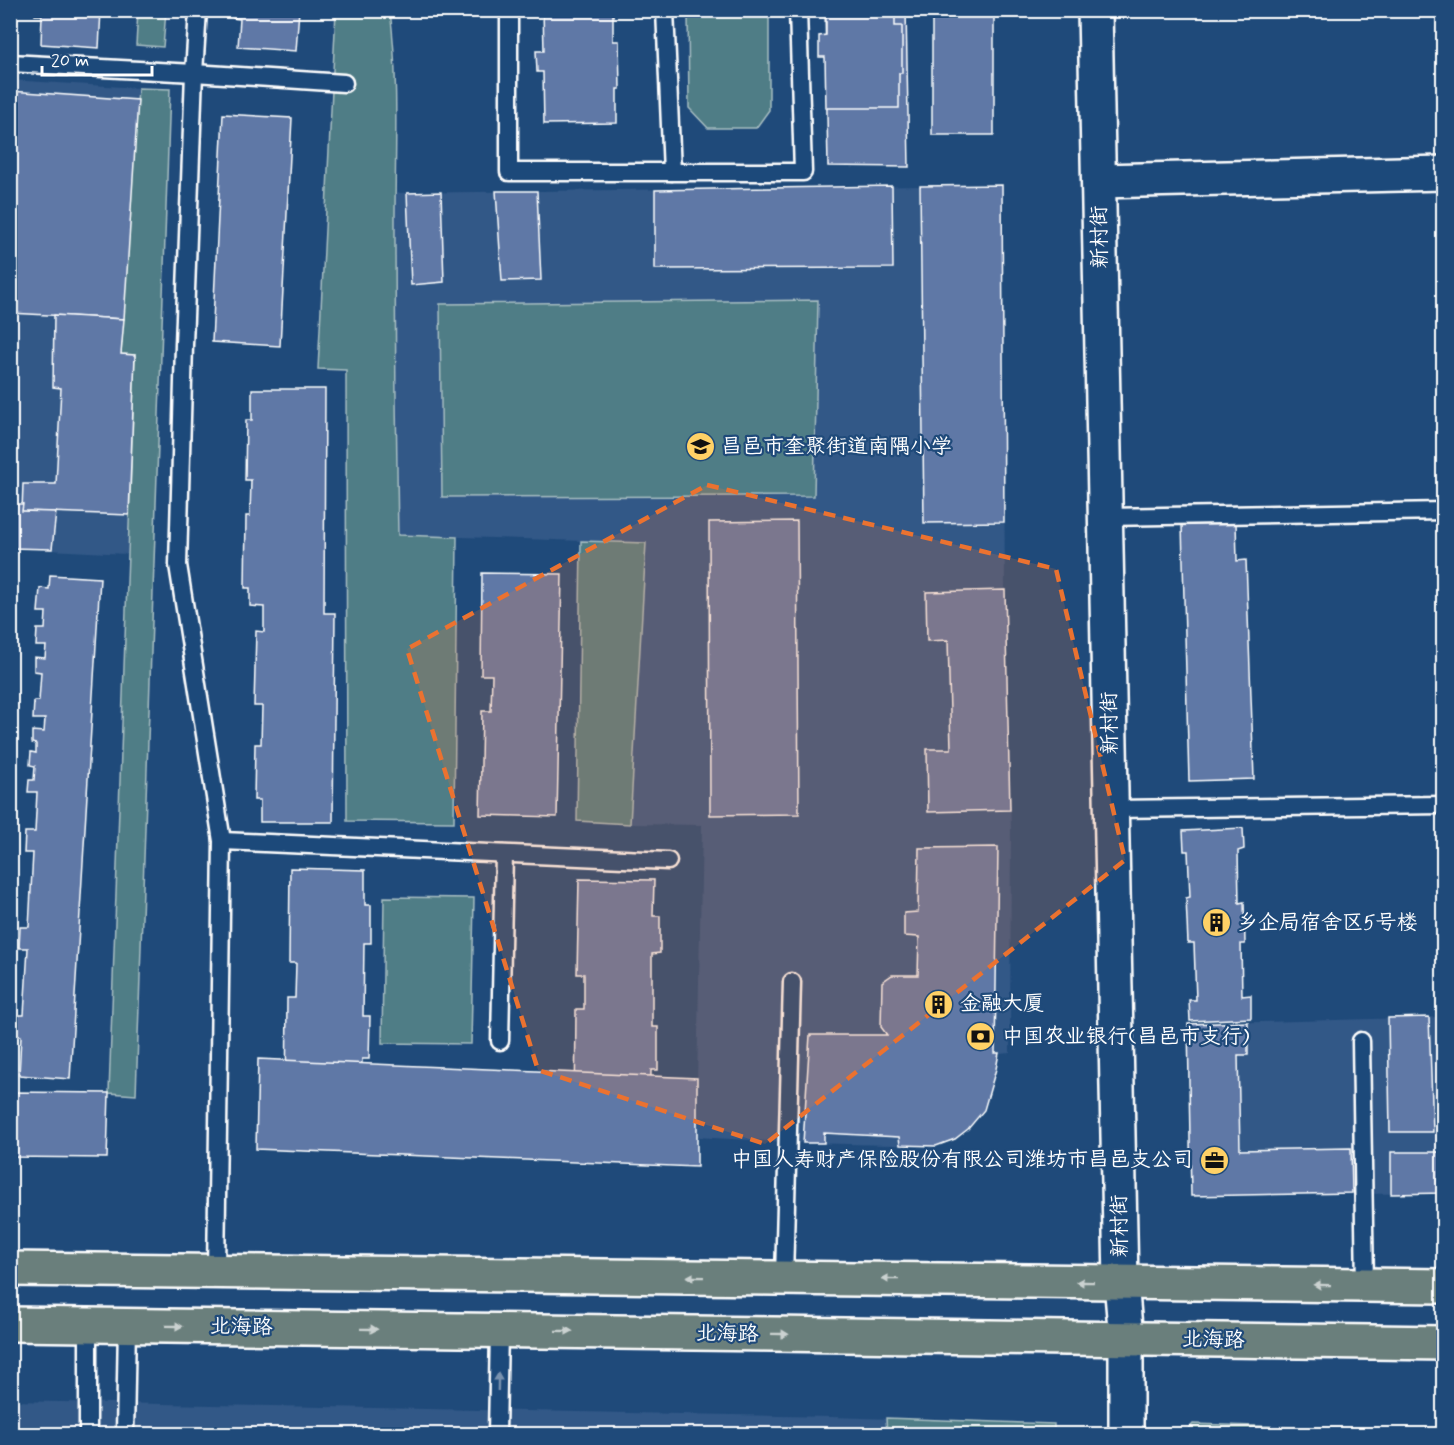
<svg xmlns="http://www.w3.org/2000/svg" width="1454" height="1445" viewBox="0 0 1454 1445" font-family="Mynerve,'LXGW WenKai TC',sans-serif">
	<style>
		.built { fill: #325887 }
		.green { fill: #507d86; stroke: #a8bec2; stroke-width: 1.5 }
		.building { fill: #5e78a6; stroke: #fff; stroke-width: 1.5 }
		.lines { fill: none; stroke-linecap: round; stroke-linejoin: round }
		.service-casing { stroke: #fff; stroke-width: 21 }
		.minor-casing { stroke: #fff; stroke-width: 38 }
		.tertiary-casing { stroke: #fff; stroke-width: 38 }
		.primary-casing { stroke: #fff; stroke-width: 38 }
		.service { stroke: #1f4a7a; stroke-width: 16 }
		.minor { stroke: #1f4a7a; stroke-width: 33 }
		.tertiary { stroke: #1f4a7a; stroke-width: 33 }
		.primary { stroke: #6b7f7c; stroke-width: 33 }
		.oneway { fill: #cbd2d1 }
		.oneway2 { fill: #7992af }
		.marked { fill: #eb7230; fill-opacity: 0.2; stroke: #eb7230; stroke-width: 4.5; stroke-dasharray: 12 8; stroke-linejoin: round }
		.labels { text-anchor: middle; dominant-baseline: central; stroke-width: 4.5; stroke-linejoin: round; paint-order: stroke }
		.street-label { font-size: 21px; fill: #fff; stroke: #1f4a7a }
		.poi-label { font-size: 21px; fill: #fff; stroke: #1f4a7a; text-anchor: start }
	</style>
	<rect width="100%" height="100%" fill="#1f4a7a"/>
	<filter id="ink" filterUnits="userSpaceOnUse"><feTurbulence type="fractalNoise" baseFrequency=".0167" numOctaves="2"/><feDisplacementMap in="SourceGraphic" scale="12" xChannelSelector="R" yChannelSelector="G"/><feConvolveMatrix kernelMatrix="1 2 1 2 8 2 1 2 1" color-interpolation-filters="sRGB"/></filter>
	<g filter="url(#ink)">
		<g class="built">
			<polygon points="10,80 138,88 121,353 135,355 127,554 11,548"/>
			<polygon points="1002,185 1005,590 1011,831 1010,1053 999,1054 996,1069 984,1110 968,1129 936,1146 803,1143 696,1137 702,825 630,824 645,543 398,535 394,193"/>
			<polygon points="1443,1017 1443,1193 1191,1196 1188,1024"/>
			<polygon points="11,1401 831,1417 1054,1424 1054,1434 11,1434"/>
		</g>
		<g class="green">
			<polygon points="138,11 166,11 163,47 136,45"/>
			<path d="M336 11H390C399 80 395 151 395 220 395 325 396 430 398 535L457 537 454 822 347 821 346 370 318 369Z"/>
			<polygon points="688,11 769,11 769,110 756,128 708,128 689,108"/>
			<polygon points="138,88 170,89 136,1095 109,1093 135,355 121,354"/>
			<polygon points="818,300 814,496 442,497 440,304"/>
			<polygon points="581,541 646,543 630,824 577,821"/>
			<polygon points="384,897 474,898 471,1044 382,1043"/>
			<polygon points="886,1418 1054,1424 1054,1434 887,1434"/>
			<polygon points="1193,1424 1349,1429 1347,1434 1184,1434"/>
		</g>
		<g class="building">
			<polygon points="35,10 101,10 99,48 41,44 42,15 35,15"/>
			<polygon points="233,10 299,10 296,51 238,47 240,19 233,18"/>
			<polygon points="543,10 613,10 613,41 619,41 620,89 617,89 617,123 544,124 543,72 537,72 536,51 544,51"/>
			<polygon points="825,10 906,10 909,167 828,166"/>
			<polygon points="826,10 895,10 895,26 902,26 902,73 899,73 899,108 826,108 825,57 819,57 819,36 826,35"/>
			<rect x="932" y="10" width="62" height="125"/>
			<polygon points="10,91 138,100 124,319 10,313"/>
			<polygon points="223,114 292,118 280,346 212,342"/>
			<polygon points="1002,185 1004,522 924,523 920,186"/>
			<polygon points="892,186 893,268 655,269 655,190"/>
			<polygon points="496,191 537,191 541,280 502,281"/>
			<polygon points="441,192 444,282 411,285 407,193"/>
			<polygon points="54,315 124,319 121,354 135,355 129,515 22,511 23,484 56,484 61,388 53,387"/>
			<polygon points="252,389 325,389 324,613 335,613 333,822 260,822 260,800 254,800 255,744 261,744 262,706 254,706 256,631 264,632 264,607 250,606 250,588 245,588 246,516 250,516 251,480 245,480 246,420 252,420"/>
			<polygon points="10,504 23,504 22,511 56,512 52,549 10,548"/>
			<polygon points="797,521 799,814 710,815 709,522"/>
			<polygon points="1236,522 1237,561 1246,560 1254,779 1189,781 1182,525"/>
			<polygon points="482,573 562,574 557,817 480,815 482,711 491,711 492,675 481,675"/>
			<polygon points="50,575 100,578 70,1079 19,1075 21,1036 14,1036 15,1015 24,1015 28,948 19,948 20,927 29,927 33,853 24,853 25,832 35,832 37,792 28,792 29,780 34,780 35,766 30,765 31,752 36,753 36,744 32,743 32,731 44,732 45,719 33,719 34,701 39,701 41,672 34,671 34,657 45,658 46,646 36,646 37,629 45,629 46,612 38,612 40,588 49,589"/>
			<polygon points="1005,590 1010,810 928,812 927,749 951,749 948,640 927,641 926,592"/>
			<polygon points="1243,828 1244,849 1238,851 1239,903 1244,902 1245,944 1241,944 1242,996 1251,995 1251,1018 1190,1021 1189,1000 1196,1000 1194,943 1188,943 1186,898 1190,897 1188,851 1184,851 1183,831"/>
			<polygon points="998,847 995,1053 999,1053 996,1069 984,1110 968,1129 955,1139 936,1146 900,1145 899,1137 824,1133 824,1143 803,1143 810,1035 887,1035 881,1027 882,982 892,975 918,975 919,937 904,936 904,913 918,912 919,848"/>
			<polygon points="290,868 365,870 365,905 371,905 371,943 364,943 363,1016 370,1016 369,1059 362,1059 361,1109 286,1107 287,998 295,998 296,963 289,963"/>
			<polygon points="579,879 654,880 653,916 660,916 660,953 652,954 652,1027 658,1027 658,1070 651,1070 650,1120 575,1118 576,1009 584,1009 584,974 577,974"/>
			<polygon points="1429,1017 1433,1132 1390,1132 1388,1018"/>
			<polygon points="1248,1022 1248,1055 1238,1055 1240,1150 1351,1148 1352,1193 1191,1196 1188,1024"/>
			<polygon points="258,1059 697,1078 697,1167 256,1149"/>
			<polygon points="10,1092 109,1093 107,1158 10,1157"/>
			<polygon points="1391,1152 1444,1152 1444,1193 1391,1194"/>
			<polygon points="43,1429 43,1434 10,1434 10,1430"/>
			<polygon points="43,1429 43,1434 10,1434 10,1430"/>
		</g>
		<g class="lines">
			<defs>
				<g id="service">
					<polyline points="198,10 194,73 184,345 178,565 222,841 216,1271"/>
					<polyline points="509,10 509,172 803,172 798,10"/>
					<polyline points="665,10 672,172"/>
					<polyline points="10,63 194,73 344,83"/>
					<polyline points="1106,517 1444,511"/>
					<polyline points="1112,809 1444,805"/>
					<polyline points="222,841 668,861"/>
					<polyline points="500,1041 504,854"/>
					<polyline points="1361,1041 1365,1285"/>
					<polyline points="784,1278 792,982"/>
					<polyline points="88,1325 88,1434"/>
					<polyline points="125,1434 127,1325"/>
					<polyline points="497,1434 499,1330"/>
				</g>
				<polyline id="minor" points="1099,181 1444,173"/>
				<polyline id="tertiary" points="1095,10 1121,1282 1126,1339 1126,1434"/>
				<g id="primary">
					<polyline points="10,1269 1444,1286"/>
					<polyline points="10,1324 1444,1343"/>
				</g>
			</defs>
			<use href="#service" class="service-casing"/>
			<use href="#minor" class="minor-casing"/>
			<use href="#tertiary" class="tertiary-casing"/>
			<use href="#primary" class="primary-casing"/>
			<use href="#service" class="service"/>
			<use href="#minor" class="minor"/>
			<use href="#tertiary" class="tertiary"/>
			<use href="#primary" class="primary"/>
		</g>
		<defs><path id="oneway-solid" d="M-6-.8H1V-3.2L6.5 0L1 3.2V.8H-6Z" transform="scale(1.5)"/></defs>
		<g class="oneway">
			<use href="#oneway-solid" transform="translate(695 1277) rotate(-179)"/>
			<use href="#oneway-solid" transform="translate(890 1279) rotate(-179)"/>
			<use href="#oneway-solid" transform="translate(1085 1282) rotate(-179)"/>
			<use href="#oneway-solid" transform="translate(1322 1285) rotate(-179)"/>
			<use href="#oneway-solid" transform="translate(174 1326) rotate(1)"/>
			<use href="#oneway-solid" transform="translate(369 1329) rotate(1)"/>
			<use href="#oneway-solid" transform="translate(564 1331) rotate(1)"/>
			<use href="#oneway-solid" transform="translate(780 1334) rotate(1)"/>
		</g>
		<use class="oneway2" href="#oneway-solid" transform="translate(498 1382) rotate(-89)"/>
	</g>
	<path class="marked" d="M707 485 1056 569 1125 860 765 1144 538 1070 407 649Z"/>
	<defs>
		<symbol id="school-disc" viewBox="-11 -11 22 22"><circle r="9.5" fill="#ffd166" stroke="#1f4a7a"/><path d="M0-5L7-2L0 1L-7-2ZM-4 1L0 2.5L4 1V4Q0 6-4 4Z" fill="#111"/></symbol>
		<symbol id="building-disc" viewBox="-11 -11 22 22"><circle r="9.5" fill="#ffd166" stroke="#1f4a7a"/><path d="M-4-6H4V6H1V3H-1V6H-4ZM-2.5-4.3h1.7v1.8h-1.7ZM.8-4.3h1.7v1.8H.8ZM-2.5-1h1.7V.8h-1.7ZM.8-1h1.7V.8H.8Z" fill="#111"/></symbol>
		<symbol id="bank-disc" viewBox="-11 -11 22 22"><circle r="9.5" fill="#ffd166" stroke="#1f4a7a"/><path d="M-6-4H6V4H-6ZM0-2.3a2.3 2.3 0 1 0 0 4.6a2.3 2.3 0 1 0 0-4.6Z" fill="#111"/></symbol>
		<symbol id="office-disc" viewBox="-11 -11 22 22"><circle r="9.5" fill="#ffd166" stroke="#1f4a7a"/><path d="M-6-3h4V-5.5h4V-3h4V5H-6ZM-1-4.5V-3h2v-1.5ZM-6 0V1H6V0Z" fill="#111"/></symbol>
	</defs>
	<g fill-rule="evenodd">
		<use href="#school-disc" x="684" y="430" width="33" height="33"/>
		<use href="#building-disc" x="1200" y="906" width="33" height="33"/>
		<use href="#building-disc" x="922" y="988" width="33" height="33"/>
		<use href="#bank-disc" x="964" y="1020" width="33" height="33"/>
		<use href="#office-disc" x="1198" y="1144" width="33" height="33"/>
	</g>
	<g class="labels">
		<g class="street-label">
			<text transform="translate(1100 237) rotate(-91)">新村街</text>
			<text transform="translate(1110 723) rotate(-91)">新村街</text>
			<text transform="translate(1120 1226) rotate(-91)">新村街</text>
			<text transform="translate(241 1327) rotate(1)">北海路</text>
			<text transform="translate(727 1334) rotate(1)">北海路</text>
			<text transform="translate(1213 1340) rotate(1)">北海路</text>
		</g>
		<g class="poi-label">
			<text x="721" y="447">昌邑市奎聚街道南隅小学</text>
			<text x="1237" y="923">乡企局宿舍区5号楼</text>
			<text x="960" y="1004">金融大厦</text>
			<text x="1002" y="1037">中国农业银行(昌邑市支行)</text>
			<text x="1193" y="1160" text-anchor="end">中国人寿财产保险股份有限公司潍坊市昌邑支公司</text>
		</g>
	</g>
	<rect width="1454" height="1445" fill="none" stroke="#1f4a7a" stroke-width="36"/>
	<rect x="18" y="18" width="1418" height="1409" fill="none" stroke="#fff" stroke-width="2" filter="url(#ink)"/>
	<path d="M42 66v9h110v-9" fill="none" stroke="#ffffff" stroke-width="3"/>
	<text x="51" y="66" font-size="18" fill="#ffffff" stroke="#1f4a7a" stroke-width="4.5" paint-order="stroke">20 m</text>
</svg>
